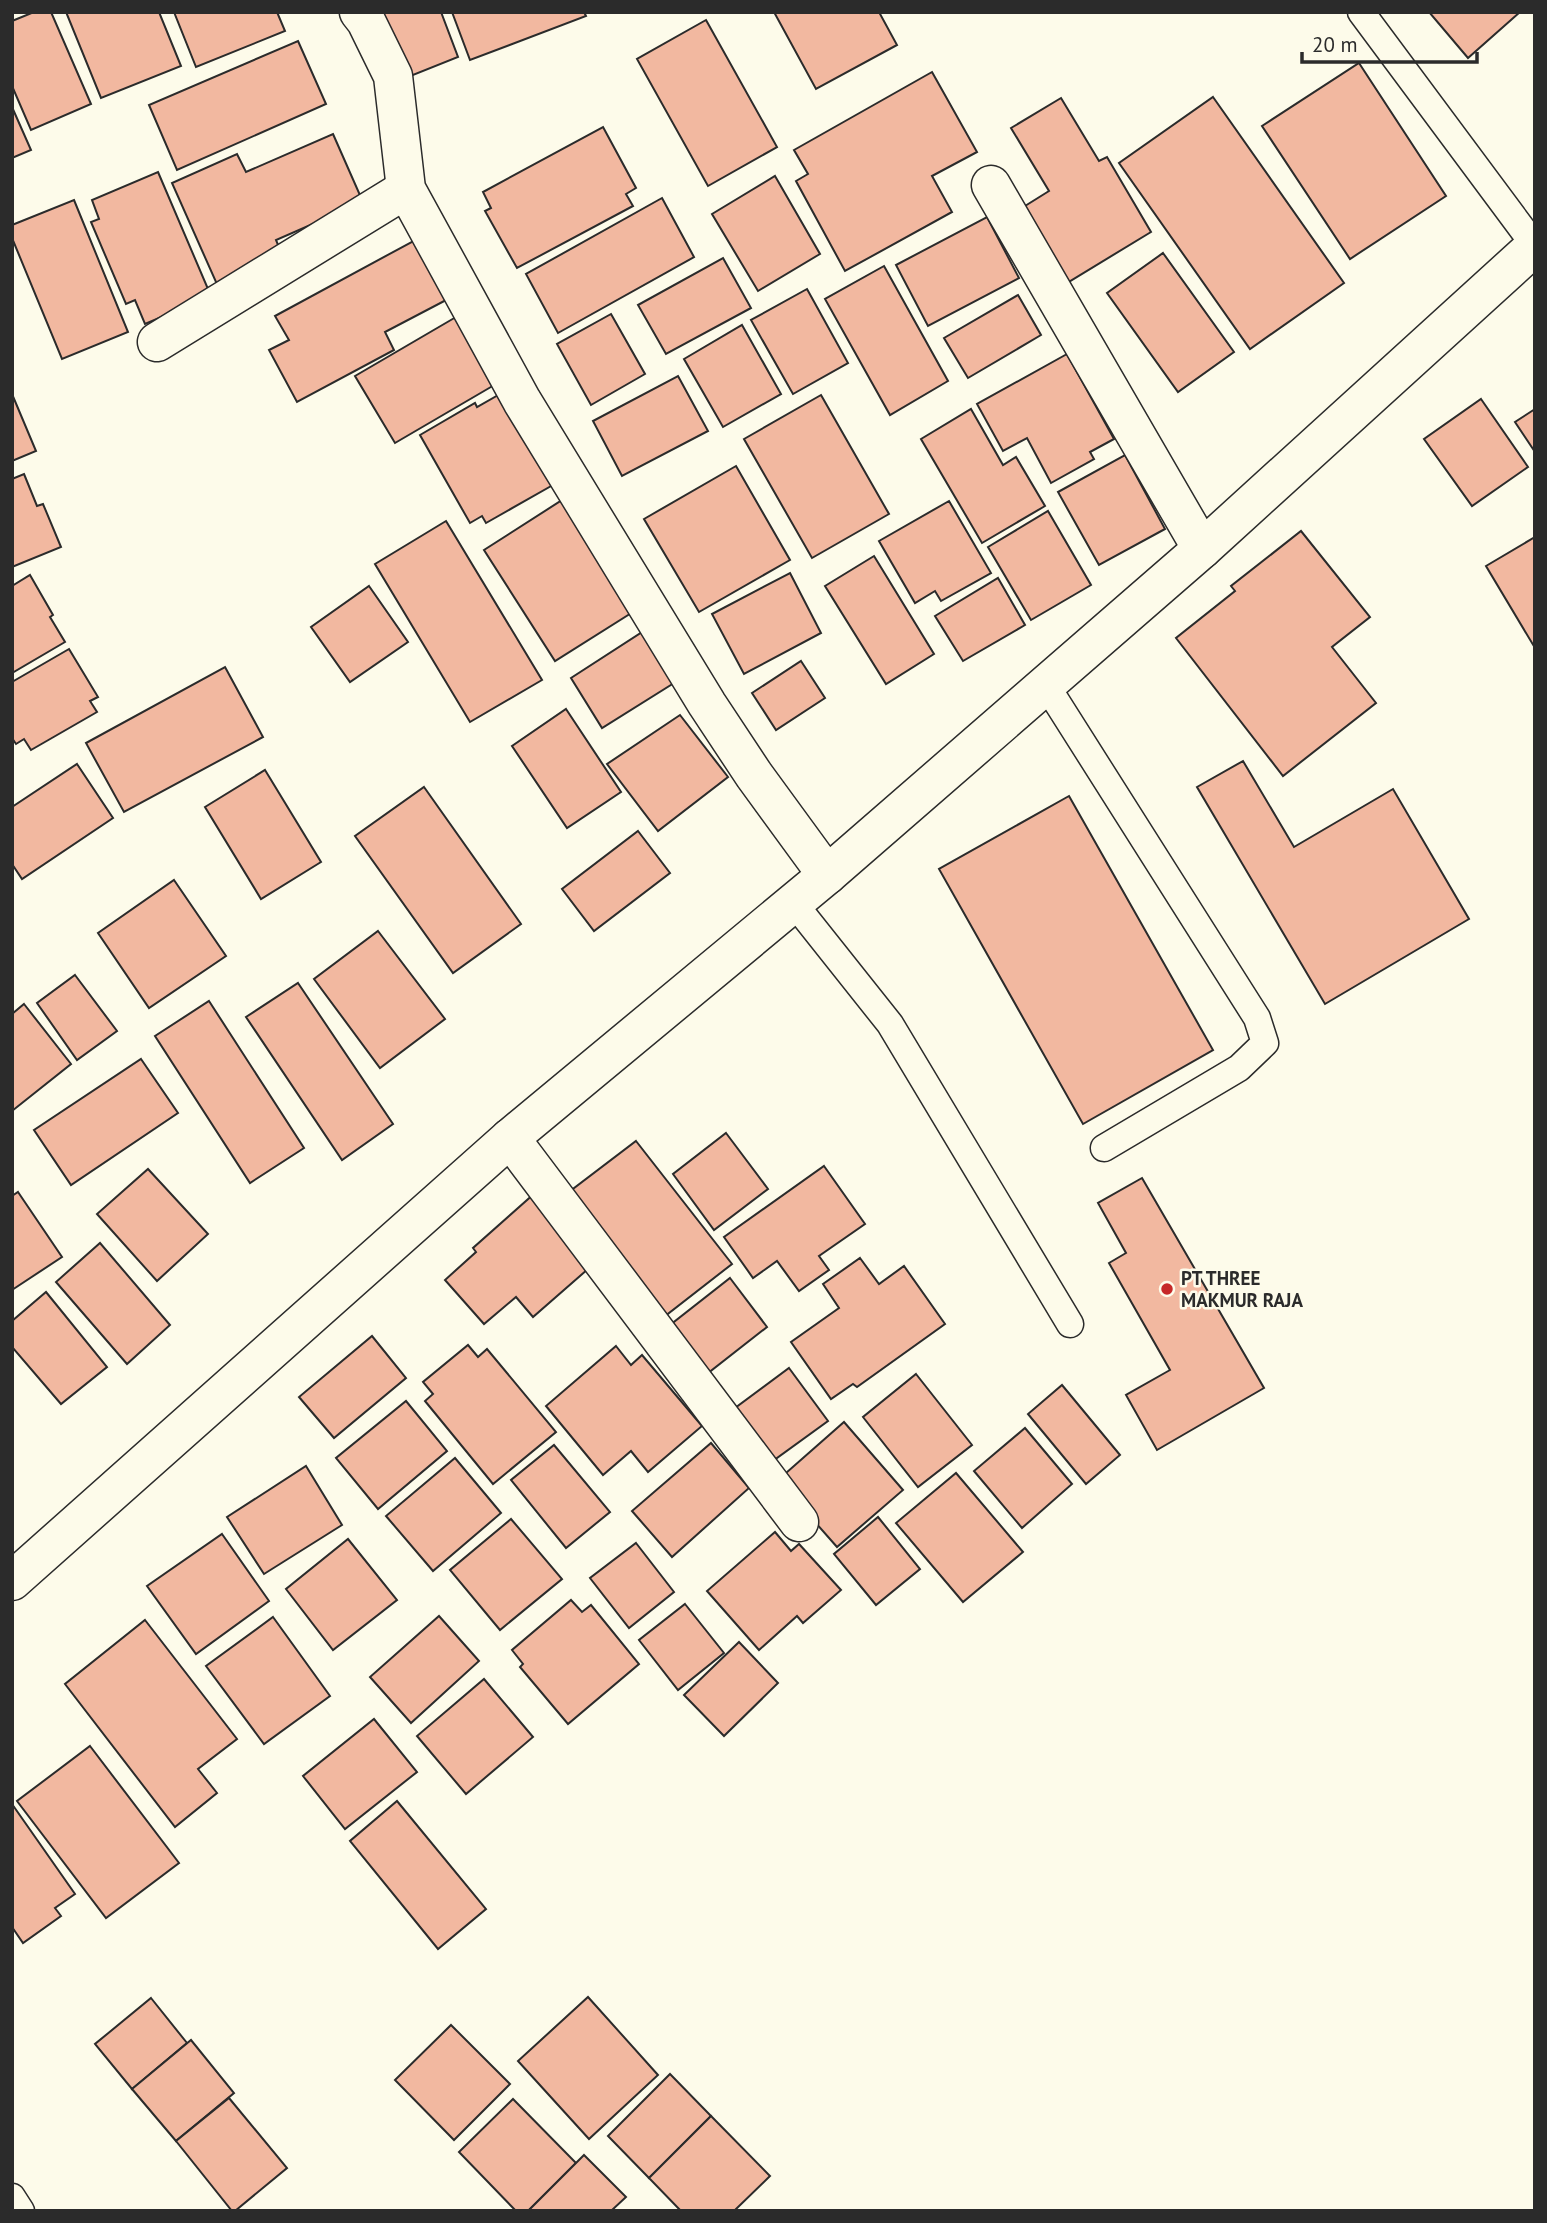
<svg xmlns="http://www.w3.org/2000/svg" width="1547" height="2223" viewBox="0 0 1547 2223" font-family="'PT Sans',sans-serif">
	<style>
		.building { fill: #f2b8a0; stroke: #2b2b2b; stroke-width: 2 }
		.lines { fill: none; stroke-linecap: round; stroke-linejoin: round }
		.lane-casing { stroke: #2b2b2b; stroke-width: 29 }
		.street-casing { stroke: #2b2b2b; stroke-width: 41 }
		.secondary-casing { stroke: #2b2b2b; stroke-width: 41 }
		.lane { stroke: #fdfbea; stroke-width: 26 }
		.street { stroke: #fdfbea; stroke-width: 38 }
		.secondary { stroke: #fdfbea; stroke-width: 38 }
		.poi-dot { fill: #c62828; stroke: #fdfbea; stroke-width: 2.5 }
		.labels { text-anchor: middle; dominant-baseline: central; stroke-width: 5; stroke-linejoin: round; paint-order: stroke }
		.poi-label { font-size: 19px; font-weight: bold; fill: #2b2b2b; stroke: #fdfbea; text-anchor: start }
	</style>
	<rect width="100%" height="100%" fill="#fdfbea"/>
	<g class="building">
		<polygon points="34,12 51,12 91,104 31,130 12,86 12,21"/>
		<polygon points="66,12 159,12 181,66 101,98"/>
		<polygon points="174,12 277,12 285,31 196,67"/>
		<polygon points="383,12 441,12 458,57 408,77"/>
		<polygon points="452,12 584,12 586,16 470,60"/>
		<polygon points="774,12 879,12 897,45 816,89"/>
		<polygon points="1429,12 1520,12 1468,58"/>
		<polygon points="706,20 777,147 708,186 637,59"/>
		<polygon points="298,41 326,104 177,170 149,105"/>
		<polygon points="1359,63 1446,196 1350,259 1262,126"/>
		<polygon points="932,72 977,152 932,176 952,212 845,271 796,181 808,174 794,150"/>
		<polygon points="1213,97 1344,283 1250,349 1119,163"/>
		<polygon points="1061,98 1099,161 1107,157 1151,232 1062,286 1017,211 1049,191 1011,128"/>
		<polygon points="12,107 31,150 12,158"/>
		<polygon points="603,127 636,188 626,194 633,206 517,268 485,211 491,208 483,192"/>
		<polygon points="333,134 363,202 276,240 285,262 220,291 172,183 237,154 246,172"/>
		<polygon points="158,172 211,296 145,324 135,300 126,304 91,222 99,219 92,200"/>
		<polygon points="775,176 820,254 758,291 712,214"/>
		<polygon points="662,198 694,257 558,333 526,274"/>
		<polygon points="74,200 128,332 62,359 12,238 12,225"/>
		<polygon points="987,217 1019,278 928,326 896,265"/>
		<polygon points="419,238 450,298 385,332 394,350 297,402 269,350 289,340 275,316"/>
		<polygon points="1163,253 1234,352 1178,392 1107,293"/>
		<polygon points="723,258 751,308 666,354 638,305"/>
		<polygon points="884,266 948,381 890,415 825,299"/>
		<polygon points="807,289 848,363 793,394 751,320"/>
		<polygon points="1018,295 1041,335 968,378 944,338"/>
		<polygon points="468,310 508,377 395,443 355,376"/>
		<polygon points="611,314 645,374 591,405 557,344"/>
		<polygon points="742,325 781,394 723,427 684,359"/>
		<polygon points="1067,354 1114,439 1090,452 1094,459 1051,483 1027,438 1003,451 977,404"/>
		<polygon points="678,376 708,431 622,476 593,421"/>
		<polygon points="507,390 560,481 486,523 482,516 470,523 420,435 475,403 477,407"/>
		<polygon points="12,394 36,451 12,461"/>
		<polygon points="821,395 889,514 812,558 744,439"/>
		<polygon points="1481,399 1528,467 1472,506 1424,439"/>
		<polygon points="971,409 1003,465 1016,457 1045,506 982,543 921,439"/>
		<polygon points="1535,409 1535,452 1515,422"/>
		<polygon points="1125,455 1165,529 1099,565 1058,492"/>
		<polygon points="736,466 790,560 699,612 644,519"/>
		<polygon points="24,474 37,506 43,504 61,547 12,567 12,479"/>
		<polygon points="573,493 644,605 555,661 484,550"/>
		<polygon points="949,501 991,573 941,601 935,591 915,603 879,541"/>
		<polygon points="1048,511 1091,585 1031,620 988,547"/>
		<polygon points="446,521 542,680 470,722 375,564"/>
		<polygon points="1301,531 1370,617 1332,647 1376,703 1283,776 1176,638 1235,591 1231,586"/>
		<polygon points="1535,537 1535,648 1486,566"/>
		<polygon points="874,556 934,654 886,684 825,586"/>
		<polygon points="790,573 821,633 744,674 712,614"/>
		<polygon points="30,575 53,615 50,617 65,642 12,673 12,586"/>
		<polygon points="998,578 1025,625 963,661 935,616"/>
		<polygon points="369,586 408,642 350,682 311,627"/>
		<polygon points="650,627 682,678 602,728 571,678"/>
		<polygon points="69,649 98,697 90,701 97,712 31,750 24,739 16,744 12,738 12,682"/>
		<polygon points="801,661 825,698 776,730 752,693"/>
		<polygon points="225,667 263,737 124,812 86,743"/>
		<polygon points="566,709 621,792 567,828 512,746"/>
		<polygon points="680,715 728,777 658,831 607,764"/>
		<polygon points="1243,761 1294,847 1393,789 1469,919 1325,1004 1197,787"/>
		<polygon points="77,764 113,818 22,879 12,864 12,807"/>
		<polygon points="265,770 321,862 261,899 205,807"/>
		<polygon points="424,787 521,924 453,973 355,836"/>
		<polygon points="1069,796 1213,1050 1083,1124 939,869"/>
		<polygon points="638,831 670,873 594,931 562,889"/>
		<polygon points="174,880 226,956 149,1008 98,933"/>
		<polygon points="378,931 445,1019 380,1068 314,979"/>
		<polygon points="75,975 117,1031 77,1060 37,1003"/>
		<polygon points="298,983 393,1124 342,1160 246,1017"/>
		<polygon points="209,1001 304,1148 250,1183 155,1036"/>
		<polygon points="24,1004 71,1064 12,1111 12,1014"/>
		<polygon points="141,1059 178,1113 71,1185 34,1130"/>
		<polygon points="726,1133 768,1189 714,1230 673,1174"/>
		<polygon points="636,1141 732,1264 660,1320 565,1195"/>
		<polygon points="824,1166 865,1224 819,1256 829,1270 799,1291 777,1261 753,1278 724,1237"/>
		<polygon points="148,1169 208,1234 157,1281 97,1214"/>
		<polygon points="1142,1178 1264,1388 1157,1450 1126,1395 1170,1370 1109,1263 1126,1253 1098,1203"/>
		<polygon points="18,1192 62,1257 12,1290 12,1196"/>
		<polygon points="535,1193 596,1262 533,1317 516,1297 484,1324 445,1280 476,1252 473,1248"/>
		<polygon points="100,1243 170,1325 127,1364 56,1282"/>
		<polygon points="860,1258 879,1284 904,1266 945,1324 857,1387 853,1384 831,1399 791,1342 839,1308 823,1284"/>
		<polygon points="730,1278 767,1327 703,1377 665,1329"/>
		<polygon points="46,1292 107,1367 61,1404 12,1347 12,1321"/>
		<polygon points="372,1336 406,1378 334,1438 299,1397"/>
		<polygon points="468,1345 478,1357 487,1349 556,1432 493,1484 425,1401 433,1394 423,1382"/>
		<polygon points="616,1346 631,1365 642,1355 702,1426 648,1472 631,1451 603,1475 546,1406"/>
		<polygon points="789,1368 828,1421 770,1463 731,1411"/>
		<polygon points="916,1374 972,1445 918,1487 863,1417"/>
		<polygon points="1062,1385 1120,1455 1086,1484 1028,1414"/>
		<polygon points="406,1401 447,1451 378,1509 336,1458"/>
		<polygon points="844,1422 903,1490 837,1547 778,1480"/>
		<polygon points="1025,1428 1072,1484 1022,1528 974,1471"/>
		<polygon points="711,1443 749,1488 672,1557 632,1511"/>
		<polygon points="554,1445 610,1512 566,1548 511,1480"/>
		<polygon points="455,1458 501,1513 433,1571 386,1516"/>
		<polygon points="306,1466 342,1525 264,1574 227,1517"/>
		<polygon points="956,1473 1023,1552 963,1602 896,1523"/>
		<polygon points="878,1517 920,1569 876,1605 834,1554"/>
		<polygon points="511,1519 562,1579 500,1630 450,1570"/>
		<polygon points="775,1532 791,1551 799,1544 841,1590 803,1623 797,1616 759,1650 707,1591"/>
		<polygon points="222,1534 269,1601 196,1654 147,1586"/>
		<polygon points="348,1539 397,1600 333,1650 286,1589"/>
		<polygon points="636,1543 674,1592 629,1628 590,1578"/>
		<polygon points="571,1600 582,1612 591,1605 639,1664 568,1724 520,1667 523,1664 512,1650"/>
		<polygon points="685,1604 724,1653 678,1690 639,1640"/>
		<polygon points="439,1616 479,1661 411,1723 370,1677"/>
		<polygon points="273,1617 330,1696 264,1744 206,1666"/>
		<polygon points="145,1620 237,1739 198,1769 217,1793 175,1827 65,1684"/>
		<polygon points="739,1642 778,1683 724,1736 684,1695"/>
		<polygon points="484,1679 533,1737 466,1794 417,1736"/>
		<polygon points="374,1719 417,1772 345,1829 303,1776"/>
		<polygon points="90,1746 179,1863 106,1918 17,1801"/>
		<polygon points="397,1801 486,1909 438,1949 350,1841"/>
		<polygon points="12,1804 75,1894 55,1908 61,1916 23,1943 12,1927"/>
		<polygon points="588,1997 658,2075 589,2139 518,2061"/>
		<polygon points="151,1998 187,2043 132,2089 95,2044"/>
		<polygon points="451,2025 510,2084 454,2140 395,2080"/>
		<polygon points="191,2040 234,2093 176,2141 132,2089"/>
		<polygon points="670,2074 711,2116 649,2178 608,2136"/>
		<polygon points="229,2098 287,2168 235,2211 232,2211 176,2141"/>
		<polygon points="513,2099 576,2163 528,2211 516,2211 459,2152"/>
		<polygon points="711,2116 770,2176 734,2211 681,2211 649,2178"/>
		<polygon points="584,2155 626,2197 611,2211 528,2211"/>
	</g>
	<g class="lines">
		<defs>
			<g id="lane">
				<polyline points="1361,12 1535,246"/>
				<polyline points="1046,685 1257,1018 1265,1043 1239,1068 1104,1148"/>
				<polyline points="793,902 890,1024 1070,1324"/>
				<polyline points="12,2197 21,2211"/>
			</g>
			<g id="street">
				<polyline points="359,12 366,21 393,76 406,189 522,401 707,704 754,775 827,875"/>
				<polyline points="991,185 1202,549"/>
				<polyline points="157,342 406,189"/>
				<polyline points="510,1138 799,1522"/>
			</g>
			<polyline id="secondary" points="12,1581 510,1138 827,875 1202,549 1535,246"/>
		</defs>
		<use href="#lane" class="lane-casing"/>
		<use href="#street" class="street-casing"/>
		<use href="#secondary" class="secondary-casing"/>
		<use href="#lane" class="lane"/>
		<use href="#street" class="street"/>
		<use href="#secondary" class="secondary"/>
	</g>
	<circle class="poi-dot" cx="1167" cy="1289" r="7"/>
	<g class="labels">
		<g class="poi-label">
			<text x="1181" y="1278">PT THREE<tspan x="1181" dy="22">MAKMUR RAJA</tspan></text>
		</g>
	</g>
	<rect width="1547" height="2223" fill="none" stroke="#2b2b2b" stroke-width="28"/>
	<path d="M1302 52v10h175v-10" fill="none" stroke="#2b2b2b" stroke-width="3.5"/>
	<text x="1312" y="52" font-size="21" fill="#2b2b2b" stroke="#fdfbea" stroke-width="5" paint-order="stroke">20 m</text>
</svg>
